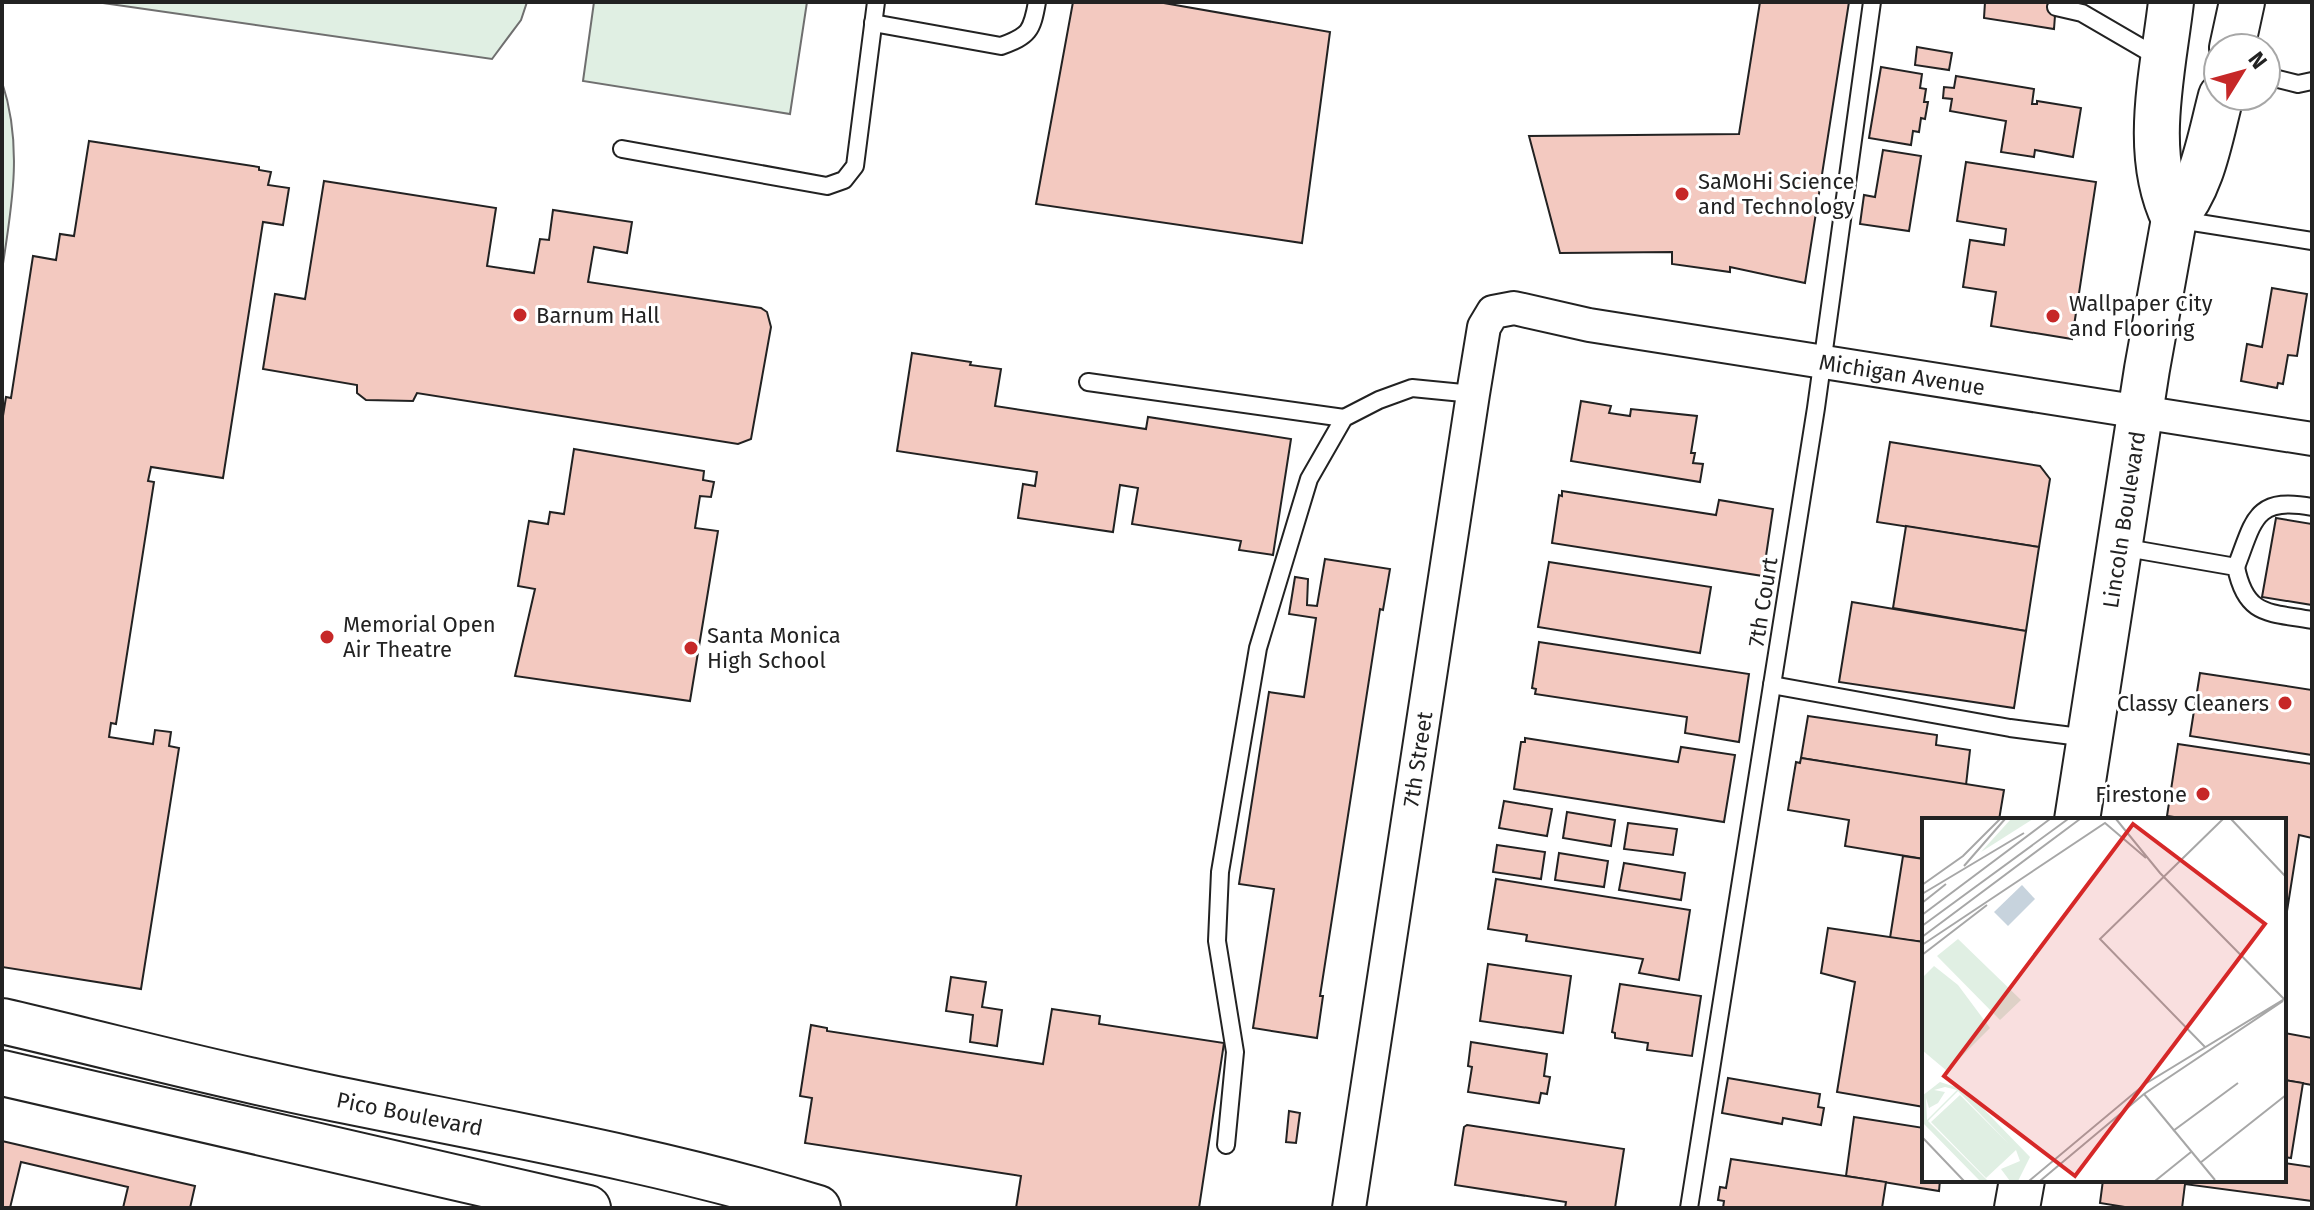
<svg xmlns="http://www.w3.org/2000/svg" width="2314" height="1210" viewBox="0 0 2314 1210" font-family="'Fira Sans',sans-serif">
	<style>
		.green { fill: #e0efe3; stroke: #6f6f6f; stroke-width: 2 }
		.building { fill: #f3c9c0; stroke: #222; stroke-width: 2 }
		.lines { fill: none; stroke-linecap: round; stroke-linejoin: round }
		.lane-casing { stroke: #222; stroke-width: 20 }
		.street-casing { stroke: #222; stroke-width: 36 }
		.secondary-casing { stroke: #222; stroke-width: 48 }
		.highway-casing { stroke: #222; stroke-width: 48 }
		.lane { stroke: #fff; stroke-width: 16 }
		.street { stroke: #fff; stroke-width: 32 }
		.secondary { stroke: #fff; stroke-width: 44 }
		.highway { stroke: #fff; stroke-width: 44 }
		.poi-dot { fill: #c62828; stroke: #fff; stroke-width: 3 }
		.labels { text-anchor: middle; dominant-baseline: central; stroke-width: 6; stroke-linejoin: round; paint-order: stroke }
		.poi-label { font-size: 22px; fill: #222; stroke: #fff; text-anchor: start }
		.street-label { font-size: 22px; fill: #222; stroke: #fff }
		.inset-road { fill: none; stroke: #a7a7a7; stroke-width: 2 }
		.view { fill: #d62828; fill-opacity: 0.15; stroke: #d62828; stroke-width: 4 }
		.inset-edge { fill: none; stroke: #222; stroke-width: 4 }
	</style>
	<rect width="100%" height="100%" fill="#fff"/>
	<g class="green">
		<polygon points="96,2 527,2 521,20 492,59"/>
		<polygon points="594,2 807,2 790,114 583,81"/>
		<path d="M2 82C23 145 12 206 2 270Z"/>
	</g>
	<g class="building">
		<polygon points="1073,2 1158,2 1330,32 1302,243 1036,204"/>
		<polygon points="1760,2 1849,2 1805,283 1730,267 1730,272 1672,264 1672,252 1560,253 1529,136 1739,134"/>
		<polygon points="1985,2 2056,2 2054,29 1984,18"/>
		<polygon points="1917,47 1952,53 1949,70 1915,65"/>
		<polygon points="1881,67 1922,74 1920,88 1926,89 1924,102 1928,102 1925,119 1921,118 1919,132 1913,131 1911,145 1869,138"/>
		<polygon points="1956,76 2034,89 2032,104 2037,104 2037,101 2081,108 2073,157 2035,150 2034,157 2001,152 2006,121 1950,111 1952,99 1943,98 1944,87 1954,88"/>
		<polygon points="89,141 259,167 259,170 271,172 268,185 289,188 283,225 263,222 223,478 151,467 148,481 154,482 116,724 111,723 109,737 153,744 155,730 171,732 169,746 179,748 141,989 2,967 2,422 6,397 11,398 33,256 56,260 60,234 74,236"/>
		<polygon points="1883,150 1921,156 1909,231 1860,224 1864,195 1875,197"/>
		<polygon points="1966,162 2096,182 2072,339 1991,326 1996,292 1963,287 1970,240 2004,245 2006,229 1957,221"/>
		<polygon points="324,181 496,208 487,266 534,273 540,239 549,240 553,210 632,222 627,253 594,247 588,282 761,308 767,312 771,327 751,439 738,444 417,393 413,401 366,400 357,393 357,385 263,369 275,294 305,299"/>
		<polygon points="2272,288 2307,294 2297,356 2288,355 2283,384 2278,383 2277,388 2241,381 2247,344 2262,347"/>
		<polygon points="912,353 971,362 970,365 1001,369 995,406 1146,429 1148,417 1291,439 1273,555 1239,550 1241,541 1132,524 1138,488 1120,485 1113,532 1018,518 1023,484 1035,486 1037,472 897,451"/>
		<polygon points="1581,401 1611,406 1609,413 1630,416 1631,409 1697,416 1691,453 1695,453 1693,463 1703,464 1700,482 1571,461"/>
		<polygon points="1890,442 2040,466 2050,479 2039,547 1877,522"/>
		<polygon points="574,449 704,471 703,480 714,482 711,497 700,496 695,528 718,531 690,701 515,676 535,589 518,586 529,521 548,524 550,512 564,514"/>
		<polygon points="1562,491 1716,515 1719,500 1773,509 1763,576 1552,543 1559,495 1562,496"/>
		<polygon points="2276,518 2312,524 2312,605 2262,597"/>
		<polygon points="1906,526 2039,547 2026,631 1893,608"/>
		<polygon points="1325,559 1390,569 1383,610 1380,609 1320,996 1323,996 1317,1038 1253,1028 1274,889 1239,884 1269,692 1304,697 1316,618 1289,614 1295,577 1308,579 1307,605 1317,606"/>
		<polygon points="1549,562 1711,587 1700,653 1538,627"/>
		<polygon points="1852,602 2026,631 2014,708 1839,682"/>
		<polygon points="1539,642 1749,674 1739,742 1685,733 1687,717 1535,694 1536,689 1532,688"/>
		<polygon points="2200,673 2312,690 2312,755 2190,736"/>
		<polygon points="1808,716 1937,735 1936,745 1970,750 1966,785 1801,758"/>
		<polygon points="1525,738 1678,762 1681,747 1735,755 1724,822 1514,789 1521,742 1525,742"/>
		<polygon points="2178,744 2312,764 2312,838 2299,835 2284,930 2284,820 2195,820 2167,816"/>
		<polygon points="1801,758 2004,790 1999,820 1924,820 1924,859 1845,846 1849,820 1788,810 1796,762 1800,763"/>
		<polygon points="1504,801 1552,809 1547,836 1499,828"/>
		<polygon points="1567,812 1615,820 1611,846 1563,838"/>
		<polygon points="1628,823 1677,829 1673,855 1624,849"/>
		<polygon points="1497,845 1545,852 1541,879 1493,872"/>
		<polygon points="1559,853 1608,861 1604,887 1555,880"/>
		<polygon points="1903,856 1924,859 1924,942 1890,938"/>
		<polygon points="1624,863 1685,873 1681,900 1619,890"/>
		<polygon points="1496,879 1690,910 1679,980 1639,973 1643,959 1526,941 1527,935 1488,929"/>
		<polygon points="1828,928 1924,942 1924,1107 1837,1092 1855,982 1821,973"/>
		<polygon points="1488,964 1571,976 1563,1033 1480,1021"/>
		<polygon points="951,977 986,982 982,1007 1002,1010 997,1046 970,1042 973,1015 946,1011"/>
		<polygon points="1620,984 1701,996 1692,1056 1647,1050 1648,1043 1615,1038 1615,1033 1612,1032"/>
		<polygon points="1052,1009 1100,1016 1099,1024 1224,1043 1199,1208 1016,1208 1021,1176 805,1143 812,1098 800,1096 811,1025 827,1028 827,1031 1043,1064"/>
		<polygon points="2284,1033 2312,1038 2312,1085 2284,1080"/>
		<polygon points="1471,1042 1547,1054 1544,1076 1550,1077 1547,1094 1541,1093 1539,1103 1468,1092 1472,1067 1468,1066"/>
		<polygon points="1728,1078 1820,1094 1818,1107 1824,1108 1821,1125 1783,1118 1782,1124 1722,1113"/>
		<polygon points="2284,1080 2303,1083 2291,1158 2284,1157"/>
		<polygon points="1289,1111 1300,1113 1296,1143 1286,1142"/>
		<polygon points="1854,1117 1924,1128 1924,1180 1940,1180 1939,1191 1846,1176"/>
		<polygon points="1467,1125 1624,1149 1615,1208 1565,1208 1566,1202 1455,1185 1464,1127"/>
		<polygon points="2,1141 195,1186 190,1208 123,1208 128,1187 21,1162 10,1208 2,1208"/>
		<polygon points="1731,1159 1886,1182 1882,1208 1723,1208 1724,1201 1718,1200 1720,1187 1726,1188"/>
		<polygon points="2284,1163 2312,1167 2312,1201 2185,1184 2182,1208 2131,1208 2100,1203 2103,1180 2284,1180"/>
	</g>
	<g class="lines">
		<defs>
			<g id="lane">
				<polyline points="2056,7 2082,13 2161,59"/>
				<path d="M873 23 1001 46C1029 36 1032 31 1037 2"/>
				<polyline points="2266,76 2298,84 2312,81"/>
				<polyline points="622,149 827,186 844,180 855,166 876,2"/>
				<polyline points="2180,220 2312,241"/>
				<polyline points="1088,382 1344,418"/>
				<path d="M2121 547 2236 567C2246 617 2269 612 2312 620"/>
				<path d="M2236 567C2254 521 2254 496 2312 507"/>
				<polyline points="1772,685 2010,728 2088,738"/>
				<polyline points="1226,1145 1235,1052 1217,941 1220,872 1258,648 1309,479 1344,418 1379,400 1412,388 1473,394"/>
				<polyline points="1689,1208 1816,408 1872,2"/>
			</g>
			<g id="street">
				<path id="s1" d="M1349 1208 1473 394 1484 327 1493 312 1514 308 1589 325 2312 439"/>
			</g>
			<g id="secondary">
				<path id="s2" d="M2 1021C110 1046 218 1075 327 1097 492 1131 657 1159 818 1208"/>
				<polyline points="2,1073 588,1208"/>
			</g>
			<g id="highway">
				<path d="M2171 2C2163 72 2142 153 2174 219"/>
				<polyline points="2232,48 2242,2"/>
				<path id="s3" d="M2077 820 2147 369 2174 219C2203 187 2210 137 2221 96"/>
				<polyline points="2017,1208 2022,1180"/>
			</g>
		</defs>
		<use href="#lane" class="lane-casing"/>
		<use href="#street" class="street-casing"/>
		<use href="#secondary" class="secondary-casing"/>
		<use href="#highway" class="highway-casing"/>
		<use href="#lane" class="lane"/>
		<use href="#street" class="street"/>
		<use href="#secondary" class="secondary"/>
		<use href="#highway" class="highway"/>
	</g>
	<g class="poi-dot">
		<circle cx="1682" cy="194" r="8"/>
		<circle cx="520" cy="315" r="8"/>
		<circle cx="2053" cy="316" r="8"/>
		<circle cx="327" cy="637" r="8"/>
		<circle cx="691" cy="648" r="8"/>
		<circle cx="2285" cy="703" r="8"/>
		<circle cx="2203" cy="794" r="8"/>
	</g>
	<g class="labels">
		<g class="poi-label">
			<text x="1698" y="181">SaMoHi Science<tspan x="1698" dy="25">and Technology</tspan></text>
			<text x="2069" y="303">Wallpaper City<tspan x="2069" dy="25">and Flooring</tspan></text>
			<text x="536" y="315">Barnum Hall</text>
			<text x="343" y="624">Memorial Open<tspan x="343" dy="25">Air Theatre</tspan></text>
			<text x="707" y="635">Santa Monica<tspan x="707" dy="25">High School</tspan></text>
			<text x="2269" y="703" text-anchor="end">Classy Cleaners</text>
			<text x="2187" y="794" text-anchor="end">Firestone</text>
		</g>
		<g class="street-label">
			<text stroke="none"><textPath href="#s1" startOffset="1324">Michigan Avenue</textPath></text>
			<text stroke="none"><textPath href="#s3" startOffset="304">Lincoln Boulevard</textPath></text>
			<text transform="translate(1763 602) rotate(-81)">7th Court</text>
			<text stroke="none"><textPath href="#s1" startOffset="454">7th Street</textPath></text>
			<text stroke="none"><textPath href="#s2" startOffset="418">Pico Boulevard</textPath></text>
		</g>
	</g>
	<g transform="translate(1922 818)">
		<rect width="364" height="364" fill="#fff"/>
		<path d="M89 1H111L59 34ZM36 121 99 182 78 202 15 138ZM12 148 36 167 68 210 25 253 0 232V160ZM18 264 43 272 108 339 96 363H88L79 351 98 343 94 332 64 360 9 304 38 277 87 326 36 273 6 303 66 363H58L1 305 0 278ZM23 269 35 272 5 302 4 280 7 290 16 285 23 274 12 272Z" fill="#e0efe3" fill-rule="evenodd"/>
		<path d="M100 67 113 81 86 108 72 94Z" fill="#c7d3dd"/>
		<path class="inset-road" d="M194 1 238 55 364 183M309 1 364 59M42 48 83 1M0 67 41 38 78 1M0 76 102 15M0 85 24 66M0 97 128 1M0 108 146 1M0 119 158 1M0 127 183 5 224 40M0 137 65 87M283 229 178 121 301 1M222 276 293 362M251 313 316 265M0 319 42 363M278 345 364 277M107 363 223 266 364 180M118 363 222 276 361 183M233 363 269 334"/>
		<path class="view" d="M211 6 343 106 153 358 22 258Z"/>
		<rect width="364" height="364" class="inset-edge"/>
	</g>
	<rect width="2314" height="1210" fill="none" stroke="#222222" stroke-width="8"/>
	<g transform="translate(2242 72) rotate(53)"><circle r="38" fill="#ffffff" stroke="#a7a7a7" stroke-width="2"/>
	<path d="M0-6L14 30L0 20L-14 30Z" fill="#c62828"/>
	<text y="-12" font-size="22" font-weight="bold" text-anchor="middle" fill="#222222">N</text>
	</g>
</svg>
